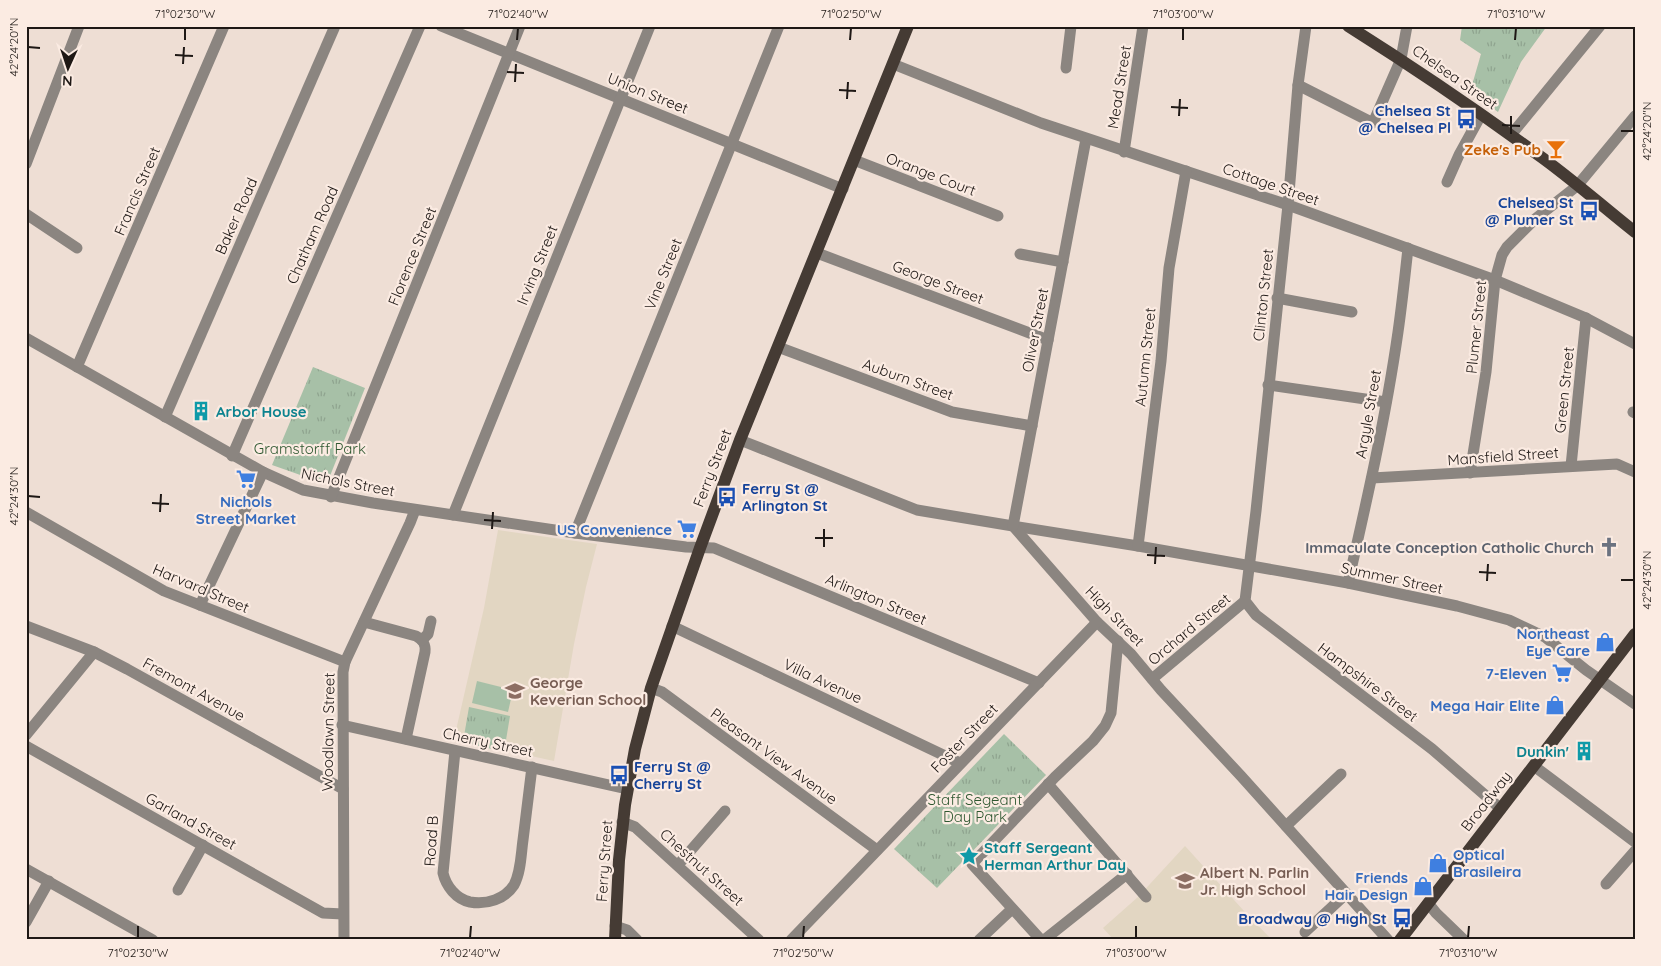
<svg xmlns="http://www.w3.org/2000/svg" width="1661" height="966" viewBox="0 0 1661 966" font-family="Quicksand,sans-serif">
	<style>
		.education { fill: #e2d6c2 }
		.park { fill: url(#park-tufts) }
		.garden { fill: #a7c0a7 }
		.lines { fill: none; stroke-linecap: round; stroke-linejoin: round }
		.minor { stroke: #8b8580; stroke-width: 11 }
		.major { stroke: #453b34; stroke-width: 12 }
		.ticks { fill: none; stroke: #1e1815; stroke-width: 2 }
		.labels { text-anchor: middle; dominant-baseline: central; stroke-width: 4.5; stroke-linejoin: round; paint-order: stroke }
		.street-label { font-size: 15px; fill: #1e1815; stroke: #fbebe2 }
		.transit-label { font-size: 15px; font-weight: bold; fill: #164399; stroke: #fbebe2; text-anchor: end }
		.food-label { font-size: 15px; font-weight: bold; fill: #c56008; stroke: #fbebe2; text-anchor: end }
		.culture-label { font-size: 15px; font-weight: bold; fill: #0d838f; stroke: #fbebe2; text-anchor: start }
		.park-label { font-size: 15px; fill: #2f5831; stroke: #fbebe2 }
		.shop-label { font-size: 15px; font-weight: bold; fill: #366cbe; stroke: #fbebe2; text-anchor: end }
		.worship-label { font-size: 15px; font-weight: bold; fill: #5b616d; stroke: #fbebe2; text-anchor: end }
		.education-label { font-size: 15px; font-weight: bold; fill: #785e54; stroke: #fbebe2; text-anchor: start }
		.neatline { fill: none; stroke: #1e1815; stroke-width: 2 }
		.ticks-label { font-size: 12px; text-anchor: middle; fill: #1e1815 }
	</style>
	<defs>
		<pattern id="park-tufts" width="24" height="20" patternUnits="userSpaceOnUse" patternTransform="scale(1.25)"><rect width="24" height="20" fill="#a7c0a7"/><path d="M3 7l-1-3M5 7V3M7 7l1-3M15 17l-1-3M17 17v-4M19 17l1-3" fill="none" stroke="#8fa48f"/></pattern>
	</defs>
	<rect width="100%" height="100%" fill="#eeded4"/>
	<g class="education">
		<polygon points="498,530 597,544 586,587 574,644 554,761 454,739 484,608"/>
		<polygon points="1185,846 1244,911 1272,940 1114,940 1103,928 1138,897"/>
	</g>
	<g class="park">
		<polygon points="1462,26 1547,26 1521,62 1498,112 1470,92 1481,54 1460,40"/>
		<polygon points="313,367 365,388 328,481 323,483 272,465"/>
		<polygon points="469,707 510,716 504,752 463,742"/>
		<polygon points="1004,734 1046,775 937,888 894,849"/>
	</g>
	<g class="garden">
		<polygon points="291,439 330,455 322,475 283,459"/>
		<polygon points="477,681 513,690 508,712 472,703"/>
	</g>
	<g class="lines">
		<g class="minor">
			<polyline points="441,26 843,189"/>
			<polyline points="1306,26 1298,85 1288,205 1256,511 1245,601 1256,615 1432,749 1501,809"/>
			<polyline points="893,64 1041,123 1288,205 1495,280 1586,318 1635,344"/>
			<polyline points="1066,68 1071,26"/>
			<polyline points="1298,85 1373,123 1401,59 1407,26"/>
			<polyline points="1511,135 1600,26"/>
			<polyline points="1124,152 1143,26"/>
			<polyline points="854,160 998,216"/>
			<polyline points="26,164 79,26"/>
			<polyline points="1447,182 1459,155 1481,115"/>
			<polyline points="26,214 77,248"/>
			<polyline points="817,253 1048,340"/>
			<polyline points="1020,254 1063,262"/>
			<polyline points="1277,298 1352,312"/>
			<polyline points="26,338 263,472 303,490 373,503 575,533 686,547 714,548 1039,683"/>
			<polyline points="778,347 952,412 1032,426"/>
			<polyline points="77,367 224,26"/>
			<polyline points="1268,385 1386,402"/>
			<polyline points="1633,412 1635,413"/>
			<polyline points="165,417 335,26"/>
			<polyline points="740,440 917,510 1013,526 1138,546 1348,583 1457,606 1509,620 1545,637 1586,670 1635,704"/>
			<polyline points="232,456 420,26"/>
			<polyline points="1571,466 1586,318"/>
			<polyline points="1470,473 1486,372 1495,280 1502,255 1507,247 1535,219 1577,186 1635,116"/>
			<polyline points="1372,478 1617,464 1635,472"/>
			<polyline points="331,497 520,26"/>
			<polyline points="26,512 164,591 345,662"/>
			<polyline points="453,515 650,26"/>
			<polyline points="1013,526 1097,622 1131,654 1161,690 1241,776 1388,940"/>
			<polyline points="1013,526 1086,139"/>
			<polyline points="575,533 779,26"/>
			<polyline points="1138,546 1161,361 1169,268 1186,171"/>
			<path d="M1348 583C1367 500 1386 416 1398 332 1402 304 1405 276 1408 248"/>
			<polyline points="200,605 263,472"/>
			<path d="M364 622 416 636C423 640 426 644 425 652L406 739"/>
			<polyline points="26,626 94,652 127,669 343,789"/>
			<polyline points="672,626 960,763"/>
			<polyline points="422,640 428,634 431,621"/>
			<polyline points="1152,679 1245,601"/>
			<polyline points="651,688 662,692 877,850"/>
			<polyline points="342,725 627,789"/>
			<polyline points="26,735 94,652"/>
			<polyline points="26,746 323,913 343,914"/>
			<path d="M455 751 443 873C446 886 456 899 470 902 487 905 505 899 514 885 521 872 521 854 523 840 526 816 529 791 532 767"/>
			<polyline points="1534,766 1635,842"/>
			<polyline points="1048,784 1146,897"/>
			<polyline points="622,822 635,827 759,940"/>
			<polyline points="1286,826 1341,774"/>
			<polyline points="678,865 725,811"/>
			<polyline points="26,869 153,940"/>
			<polyline points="1606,884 1635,851"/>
			<polyline points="178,890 203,845"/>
			<polyline points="1428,903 1436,913 1464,940"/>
			<polyline points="26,922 49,881"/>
			<polyline points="615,926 627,930 637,940"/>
			<polyline points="1305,932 1346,894"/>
			<polyline points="344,940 343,672 345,662 410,523 415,510"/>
			<polyline points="791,940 1097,622"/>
			<polyline points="979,940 1012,909"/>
			<polyline points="1041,940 972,864 1055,777 1093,741 1105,726 1111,713 1118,641"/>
			<polyline points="1044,940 1127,874"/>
		</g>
		<g class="major">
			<path d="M1348 26C1413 67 1475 109 1537 154 1571 178 1602 206 1635 232"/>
			<polyline points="615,940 619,860 625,805 635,749 651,688 700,548 740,440 908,26"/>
			<polyline points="1400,940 1635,634"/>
		</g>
	</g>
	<path class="ticks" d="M185 40V28M517 40 518 28M850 40 851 28M1183 40V28M1515 40 1516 28M28 47 40 48M175 55 193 56M183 64 184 47M507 72 524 73M515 82 516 64M839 90 856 91M847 99 848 82M1171 107 1188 108M1179 116 1180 99M1502 125 1520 126M1621 131H1634M1511 134V116M28 496 40 497M152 503 169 504M160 512 161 494M484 520 501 521M492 529 493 512M815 538H833M824 547V529M1147 555 1165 556M1155 564 1156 547M1479 572 1496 573M1621 580H1634M1487 581 1488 564M138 938V926M470 938 471 926M803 938 804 926M1136 938V926M1468 938 1469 926"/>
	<defs>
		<symbol id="bus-bare" viewBox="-9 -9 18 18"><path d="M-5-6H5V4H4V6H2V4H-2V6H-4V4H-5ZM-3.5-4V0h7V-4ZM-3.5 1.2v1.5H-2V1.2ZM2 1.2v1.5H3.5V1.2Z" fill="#1a4fb4" stroke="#fbebe2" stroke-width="2.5" paint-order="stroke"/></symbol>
		<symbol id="bar-bare" viewBox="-9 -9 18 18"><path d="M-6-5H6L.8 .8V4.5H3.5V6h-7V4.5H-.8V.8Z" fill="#e8710a" stroke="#fbebe2" stroke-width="2.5" paint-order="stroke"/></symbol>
		<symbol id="building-bare" viewBox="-9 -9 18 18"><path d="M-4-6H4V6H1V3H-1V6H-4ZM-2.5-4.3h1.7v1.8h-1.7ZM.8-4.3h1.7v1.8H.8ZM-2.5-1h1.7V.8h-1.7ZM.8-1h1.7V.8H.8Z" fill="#0f9aa8" stroke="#fbebe2" stroke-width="2.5" paint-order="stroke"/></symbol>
		<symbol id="supermarket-bare" viewBox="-9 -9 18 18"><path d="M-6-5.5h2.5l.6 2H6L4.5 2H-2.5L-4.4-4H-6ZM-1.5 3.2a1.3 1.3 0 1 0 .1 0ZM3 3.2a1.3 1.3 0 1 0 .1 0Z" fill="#3f7fe0" stroke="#fbebe2" stroke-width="2.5" paint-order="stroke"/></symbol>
		<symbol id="church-bare" viewBox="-9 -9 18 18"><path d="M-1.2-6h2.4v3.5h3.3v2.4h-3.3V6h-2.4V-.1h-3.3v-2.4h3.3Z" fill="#6b7280" stroke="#fbebe2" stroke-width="2.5" paint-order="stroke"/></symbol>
		<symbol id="shop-bare" viewBox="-9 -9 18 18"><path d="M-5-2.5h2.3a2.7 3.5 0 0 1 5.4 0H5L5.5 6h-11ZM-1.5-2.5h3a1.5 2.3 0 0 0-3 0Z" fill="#3f7fe0" stroke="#fbebe2" stroke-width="2.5" paint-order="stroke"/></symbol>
		<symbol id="school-bare" viewBox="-9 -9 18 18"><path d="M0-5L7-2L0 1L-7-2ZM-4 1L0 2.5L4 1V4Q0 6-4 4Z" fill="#8d6e63" stroke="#fbebe2" stroke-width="2.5" paint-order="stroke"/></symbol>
		<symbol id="sight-bare" viewBox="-9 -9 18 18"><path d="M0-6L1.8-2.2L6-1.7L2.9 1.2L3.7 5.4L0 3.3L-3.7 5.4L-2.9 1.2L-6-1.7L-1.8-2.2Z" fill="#0f9aa8" stroke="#fbebe2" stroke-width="2.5" paint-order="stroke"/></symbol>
	</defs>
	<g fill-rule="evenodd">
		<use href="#bus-bare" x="1452" y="105" width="28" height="28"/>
		<use href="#bar-bare" x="1542" y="135" width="28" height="28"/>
		<use href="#bus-bare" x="1575" y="197" width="28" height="28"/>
		<use href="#building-bare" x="187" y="397" width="28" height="28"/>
		<use href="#supermarket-bare" x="232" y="465" width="28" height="28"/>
		<use href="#bus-bare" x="713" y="483" width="28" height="28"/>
		<use href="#supermarket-bare" x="673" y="515" width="28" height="28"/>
		<use href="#church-bare" x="1595" y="533" width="28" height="28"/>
		<use href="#shop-bare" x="1591" y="628" width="28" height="28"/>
		<use href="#supermarket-bare" x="1548" y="659" width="28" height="28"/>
		<use href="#school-bare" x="501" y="677" width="28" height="28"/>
		<use href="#shop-bare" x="1541" y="691" width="28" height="28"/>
		<use href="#building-bare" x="1570" y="737" width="28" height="28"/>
		<use href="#bus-bare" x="605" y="761" width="28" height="28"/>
		<use href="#sight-bare" x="955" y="842" width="28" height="28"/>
		<use href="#shop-bare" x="1424" y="849" width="28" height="28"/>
		<use href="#school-bare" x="1171" y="867" width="28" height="28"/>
		<use href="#shop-bare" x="1409" y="872" width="28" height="28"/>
		<use href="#bus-bare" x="1388" y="904" width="28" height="28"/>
	</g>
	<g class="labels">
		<g class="street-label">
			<text transform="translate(1455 77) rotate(35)">Chelsea Street</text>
			<text transform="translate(1119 87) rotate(-81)">Mead Street</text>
			<text transform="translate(648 93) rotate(22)">Union Street</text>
			<text transform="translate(931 174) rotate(21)">Orange Court</text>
			<text transform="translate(1271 184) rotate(19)">Cottage Street</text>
			<text transform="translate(137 191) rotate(-67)">Francis Street</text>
			<text transform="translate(236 216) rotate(-66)">Baker Road</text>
			<text transform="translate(312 235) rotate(-66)">Chatham Road</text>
			<text transform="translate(412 256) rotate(-68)">Florence Street</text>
			<text transform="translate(537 265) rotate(-68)">Irving Street</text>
			<text transform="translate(663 274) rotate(-68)">Vine Street</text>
			<text transform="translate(938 282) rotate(21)">George Street</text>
			<text transform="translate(1263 295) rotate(-84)">Clinton Street</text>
			<text transform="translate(1476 327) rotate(-84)">Plumer Street</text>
			<text transform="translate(1035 330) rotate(-79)">Oliver Street</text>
			<text transform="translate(1145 357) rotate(-84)">Autumn Street</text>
			<text transform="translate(908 379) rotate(20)">Auburn Street</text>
			<text transform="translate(1564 390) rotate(-84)">Green Street</text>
			<text transform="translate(1368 414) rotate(-80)">Argyle Street</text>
			<text transform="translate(1503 456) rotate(-4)">Mansfield Street</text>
			<text transform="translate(712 468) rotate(-69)">Ferry Street</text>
			<text transform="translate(348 482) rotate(11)">Nichols Street</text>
			<text transform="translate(1392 578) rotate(12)">Summer Street</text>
			<text transform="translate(201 588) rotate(23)">Harvard Street</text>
			<text transform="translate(876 599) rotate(23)">Arlington Street</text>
			<text transform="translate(1115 616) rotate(46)">High Street</text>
			<text transform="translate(1189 629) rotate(-40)">Orchard Street</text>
			<text transform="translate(823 681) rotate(25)">Villa Avenue</text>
			<text transform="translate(1368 682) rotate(37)">Hampshire Street</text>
			<text transform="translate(194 689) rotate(29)">Fremont Avenue</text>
			<text transform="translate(328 732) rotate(-89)">Woodlawn Street</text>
			<text transform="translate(964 738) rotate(-46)">Foster Street</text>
			<text transform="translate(488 742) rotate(12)">Cherry Street</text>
			<text transform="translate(774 756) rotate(36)">Pleasant View Avenue</text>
			<text transform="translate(1486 801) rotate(-52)">Broadway</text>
			<text transform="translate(191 821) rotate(29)">Garland Street</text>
			<text transform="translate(431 841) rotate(-86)">Road B</text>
			<text transform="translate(604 861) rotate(-86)">Ferry Street</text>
			<text transform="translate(702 867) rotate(42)">Chestnut Street</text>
		</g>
		<g class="transit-label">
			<text x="1451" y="110">Chelsea St<tspan x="1451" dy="17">@ Chelsea Pl</tspan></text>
			<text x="1574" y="202">Chelsea St<tspan x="1574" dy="17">@ Plumer St</tspan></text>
			<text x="742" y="488" text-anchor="start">Ferry St @<tspan x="742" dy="17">Arlington St</tspan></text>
			<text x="634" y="766" text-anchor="start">Ferry St @<tspan x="634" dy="17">Cherry St</tspan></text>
			<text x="1387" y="918">Broadway @ High St</text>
		</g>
		<g class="food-label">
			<text x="1541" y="149">Zeke's Pub</text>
		</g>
		<g class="culture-label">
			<text x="216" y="411">Arbor House</text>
			<text x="1569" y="751" text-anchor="end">Dunkin'</text>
			<text x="984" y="847">Staff Sergeant<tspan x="984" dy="17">Herman Arthur Day</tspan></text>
		</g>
		<g class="park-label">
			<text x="310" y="448">Gramstorff Park</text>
			<text x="975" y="799">Staff Segeant<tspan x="975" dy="17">Day Park</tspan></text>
		</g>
		<g class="shop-label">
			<text x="246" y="501" text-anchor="middle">Nichols<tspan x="246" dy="17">Street Market</tspan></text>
			<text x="672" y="529">US Convenience</text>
			<text x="1590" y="633">Northeast<tspan x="1590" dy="17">Eye Care</tspan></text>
			<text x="1547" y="673">7-Eleven</text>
			<text x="1540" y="705">Mega Hair Elite</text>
			<text x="1453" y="854" text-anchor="start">Optical<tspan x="1453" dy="17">Brasileira</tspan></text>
			<text x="1408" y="877">Friends<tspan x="1408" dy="17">Hair Design</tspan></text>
		</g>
		<g class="worship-label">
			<text x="1594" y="547">Immaculate Conception Catholic Church</text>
		</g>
		<g class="education-label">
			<text x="530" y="682">George<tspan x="530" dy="17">Keverian School</tspan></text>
			<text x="1200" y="872">Albert N. Parlin<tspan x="1200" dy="17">Jr. High School</tspan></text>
		</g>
	</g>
	<rect width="1661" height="966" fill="none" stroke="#fbebe2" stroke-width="55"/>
	<g transform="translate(68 68) rotate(183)" stroke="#fbebe2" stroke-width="4" paint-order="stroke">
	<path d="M0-4L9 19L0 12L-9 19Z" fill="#1e1815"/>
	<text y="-8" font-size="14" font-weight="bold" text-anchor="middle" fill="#1e1815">N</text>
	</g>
	<rect x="28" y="28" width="1606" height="910" class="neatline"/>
	<g class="ticks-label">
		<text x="185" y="18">71°02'30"W</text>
		<text x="518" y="18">71°02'40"W</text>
		<text x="851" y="18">71°02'50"W</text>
		<text x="1183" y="18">71°03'00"W</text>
		<text x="1516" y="18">71°03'10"W</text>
		<text transform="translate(14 47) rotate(-90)" y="4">42°24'20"N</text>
		<text transform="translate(1647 131) rotate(-90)" y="4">42°24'20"N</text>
		<text transform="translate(14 496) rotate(-90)" y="4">42°24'30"N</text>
		<text transform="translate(1647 580) rotate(-90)" y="4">42°24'30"N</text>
		<text x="138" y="957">71°02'30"W</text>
		<text x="470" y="957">71°02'40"W</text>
		<text x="803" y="957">71°02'50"W</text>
		<text x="1136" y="957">71°03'00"W</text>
		<text x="1468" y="957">71°03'10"W</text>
	</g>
</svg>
